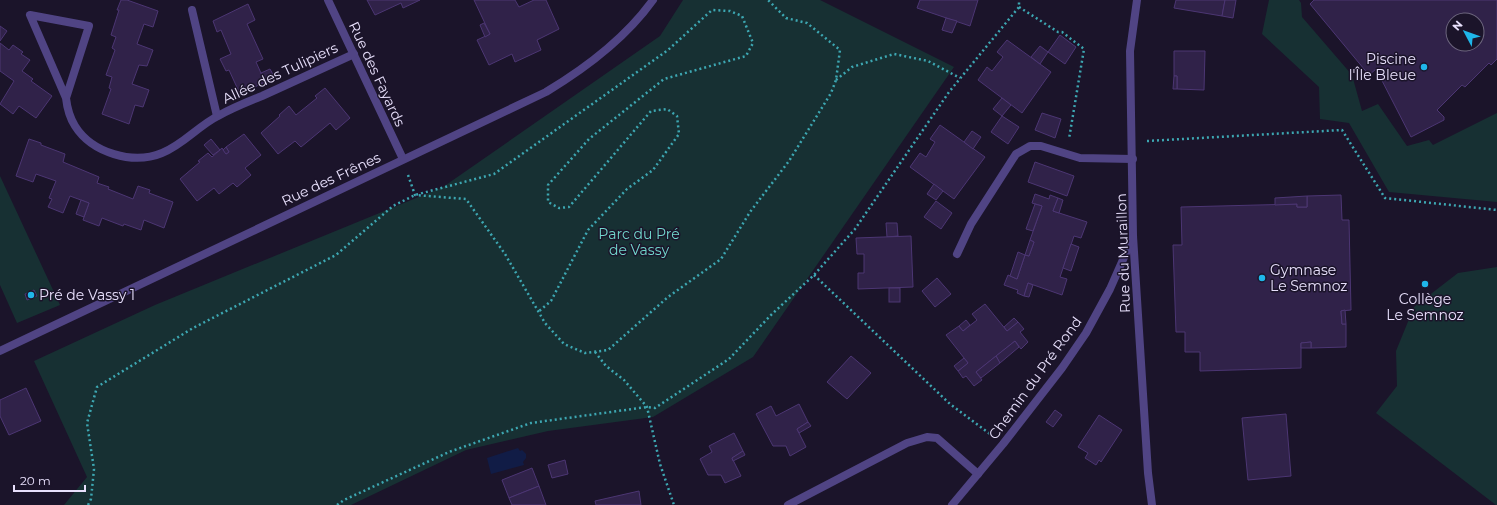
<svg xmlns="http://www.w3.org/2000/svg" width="1497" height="505" viewBox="0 0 1497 505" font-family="Montserrat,sans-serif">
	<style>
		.green { fill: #173033 }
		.water { fill: #111c46 }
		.building { fill: #302249; stroke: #4c3673; fill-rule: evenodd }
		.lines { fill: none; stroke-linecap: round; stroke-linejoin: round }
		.path { stroke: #3da7b2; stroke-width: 2.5; stroke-dasharray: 2 3; stroke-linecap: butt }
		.lane { stroke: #504484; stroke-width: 8 }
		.street { stroke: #504484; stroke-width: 8 }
		.poi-dot { fill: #1fb6e9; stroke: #1b142a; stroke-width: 1.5 }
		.labels { text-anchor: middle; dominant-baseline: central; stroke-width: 3; stroke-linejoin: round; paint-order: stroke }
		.poi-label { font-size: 14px; fill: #e8e0fc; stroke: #1b142a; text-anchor: start }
		.street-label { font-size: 14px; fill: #e8e0fc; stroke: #1b142a }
		.park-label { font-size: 14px; fill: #71d7cd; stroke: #1b142a }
	</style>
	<rect width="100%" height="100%" fill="#1b142a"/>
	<g class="green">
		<polygon points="683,0 820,0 954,67 753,357 653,417 548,431 466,450 351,505 64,505 87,477 34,361 155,305 443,187 660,36"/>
		<polygon points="1269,0 1299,0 1301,3 1302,17 1352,75 1362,111 1378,104 1407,146 1429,140 1433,145 1497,113 1497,202 1389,192 1349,123 1320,119 1319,87 1262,34"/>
		<polygon points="0,176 60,305 17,323 0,285"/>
		<polygon points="1497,267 1497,505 1496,505 1376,413 1397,386 1396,351 1414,307 1458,273"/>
	</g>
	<polygon class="water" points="518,448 520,451 522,450 526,454 526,458 523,462 524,465 491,474 487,458"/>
	<g class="building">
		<polygon points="121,0 127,0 158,11 153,27 144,24 137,44 153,50 147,66 139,65 132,84 149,90 143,107 135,105 129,124 102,114 111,89 109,88 112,77 106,75 115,50 112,48 116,37 111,35 119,10 117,10"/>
		<polygon points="367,0 420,0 403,8 401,3 375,15"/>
		<polygon points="474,0 515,0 519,7 534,0 546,0 559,29 537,40 541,50 515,62 512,54 489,65 477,40 490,34"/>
		<polygon points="920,0 978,0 970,26 917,8"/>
		<polygon points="1176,0 1225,0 1222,16 1174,8"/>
		<polygon points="1225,0 1236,0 1233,18 1222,16"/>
		<path d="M1314 0H1497V59L1491 65 1489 63 1465 87 1462 85 1437 110 1444 117V120L1411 137 1376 69 1369 75 1310 4ZM1453 20H1477V44H1453Z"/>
		<polygon points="248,4 255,20 247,24 263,59 256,62 265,82 240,94 229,70 226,71 220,59 231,54 221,30 217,32 213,21"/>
		<polygon points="946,18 957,21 952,33 942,30"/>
		<polygon points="484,23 490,34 485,37 480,25"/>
		<polygon points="0,26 7,31 0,41"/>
		<polygon points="1060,35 1076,47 1065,64 1048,52"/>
		<polygon points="1007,40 1051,72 1022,113 978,80 987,67 992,71 1003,57 997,52"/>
		<polygon points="0,43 9,50 13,45 23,52 21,54 30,60 22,71 33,79 31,81 52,96 36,118 19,106 13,114 0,104 14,81 0,71"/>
		<polygon points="1040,46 1048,52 1040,64 1031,57"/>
		<polygon points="1174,51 1205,51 1204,90 1177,89 1177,76 1174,76"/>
		<polygon points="270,69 275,78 265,82 261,73"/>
		<polygon points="1174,76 1177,76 1177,89 1173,89"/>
		<polygon points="325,88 350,118 336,130 330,123 301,147 295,141 278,154 261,133 280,116 279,115 289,106 296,115 317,98 315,96"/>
		<polygon points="1002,98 1011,105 1002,116 993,109"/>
		<polygon points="1042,113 1061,119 1055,138 1035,130"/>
		<polygon points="1002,116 1019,127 1008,144 991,132"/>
		<polygon points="940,125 985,157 954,199 910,167 920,153 926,157 935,142 930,139"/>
		<polygon points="972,131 981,137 973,149 964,142"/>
		<polygon points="244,134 261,155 245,168 251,175 237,187 233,183 219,194 214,188 197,201 180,179 200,162 198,161 208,153 212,157 222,148 226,154 229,152 226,147"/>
		<polygon points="29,139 41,143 41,145 65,154 63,162 99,177 97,183 109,187 108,189 133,199 138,186 150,190 149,193 173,202 164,228 144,220 141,230 124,224 123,226 102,218 99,226 83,220 89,203 70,196 63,213 48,207 52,199 49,198 56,181 36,174 33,182 16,176"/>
		<polygon points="211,139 220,150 213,155 204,145"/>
		<polygon points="226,147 229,152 226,154 223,150"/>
		<polygon points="1035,162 1074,176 1067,196 1028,182"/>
		<polygon points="934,184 943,191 936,200 927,194"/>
		<polygon points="1035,194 1049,199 1050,195 1058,198 1053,211 1087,222 1081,238 1074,236 1060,277 1067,279 1062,295 1028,283 1024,296 1017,293 1018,290 1004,285 1008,275 1017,279 1025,255 1029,256 1034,242 1030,240 1042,206 1032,203"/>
		<polygon points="1341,195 1342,220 1349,220 1351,310 1341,311 1342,324 1346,324 1346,347 1311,348 1311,342 1301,343 1301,368 1200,371 1200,352 1185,352 1185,332 1176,332 1173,245 1182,245 1181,207 1297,204 1297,207 1307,207 1307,196"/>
		<polygon points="1307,196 1307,207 1297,207 1297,204 1275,205 1275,198"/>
		<polygon points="1058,198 1063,200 1059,213 1053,211"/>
		<polygon points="81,200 89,203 84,217 76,214"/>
		<polygon points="936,201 952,213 941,229 924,217"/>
		<polygon points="1035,204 1042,206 1033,231 1026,229"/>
		<polygon points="886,223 897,223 898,236 887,237"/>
		<polygon points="911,236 913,287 858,289 858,273 864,273 864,254 857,254 856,238"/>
		<polygon points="1030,240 1034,242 1029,256 1025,255"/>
		<polygon points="1071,244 1079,247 1071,271 1063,268"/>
		<polygon points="1018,252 1025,255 1017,279 1010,276"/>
		<polygon points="937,278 951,294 935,307 922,291"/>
		<polygon points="1028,283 1033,285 1029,297 1024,296"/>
		<rect x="889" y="288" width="11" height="14"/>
		<polygon points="34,290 37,296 27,300 25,294"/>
		<polygon points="985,304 1007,331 1018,322 1024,329 1020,332 1028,342 1021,349 1015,341 976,372 982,380 974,386 966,376 963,378 958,371 968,363 946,335 959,326 963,331 977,320 972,314"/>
		<polygon points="1345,310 1346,324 1342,324 1341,311"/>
		<polygon points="1014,318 1018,322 1007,331 1004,327"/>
		<polygon points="966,320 970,325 963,331 959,326"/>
		<polygon points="1015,341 1019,347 1000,363 996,356"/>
		<polygon points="1311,342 1311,348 1301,348 1301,343"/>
		<polygon points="851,356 871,373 847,399 827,382"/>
		<polygon points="996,356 1000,363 981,378 976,372"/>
		<polygon points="964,358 968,363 958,371 954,366"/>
		<polygon points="26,388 41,421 9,435 0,416 0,400"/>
		<polygon points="799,404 808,422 797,429 806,447 790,456 786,446 773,446 756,414 771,406 776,416"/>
		<polygon points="1055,410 1062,415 1053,427 1046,422"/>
		<polygon points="1286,414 1291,476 1248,480 1242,418"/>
		<polygon points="1099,415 1122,430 1101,462 1099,460 1096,465 1085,458 1088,453 1078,447"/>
		<polygon points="808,422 811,426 799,433 797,429"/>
		<polygon points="734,433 743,451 732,458 741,476 725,483 721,475 708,475 700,459 712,452 709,446"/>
		<polygon points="743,451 745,455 733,461 732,458"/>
		<polygon points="565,460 568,474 552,478 548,465"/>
		<polygon points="532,468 539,486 509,498 502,480"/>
		<polygon points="539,486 546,505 512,505 509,498"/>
		<polygon points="639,491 641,505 596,505 595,501"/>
	</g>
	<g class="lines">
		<g class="path">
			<polyline points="1019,7 1058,32 1062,32 1084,49 1069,139"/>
			<polyline points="836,80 852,67 894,54 928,61 960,78"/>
			<polyline points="1147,141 1342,130 1385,198 1497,210"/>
			<polyline points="408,175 415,195 466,199 505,254 545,323 564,344 585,353 608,350 668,297 721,259 750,212 789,161 831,93 836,80 840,50 807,23 786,18 768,0"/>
			<polyline points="814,275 950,404 990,434"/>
			<polyline points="595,352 606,366 624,380 647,407 660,464 674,505"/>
			<polyline points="88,505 91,499 94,469 87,423 97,387 193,328 336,255 393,206 415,195 494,174 668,50 712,10 730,11 742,16 753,43 746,56 664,79 589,139 548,185 548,202 559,208 569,207 651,111 667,109 677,116 679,134 653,170 627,189 588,230 551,301 538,312"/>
			<polyline points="337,505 344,500 449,452 531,423 647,407 655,408 729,359 771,315 814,275 855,229 949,92 1019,7 1019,0"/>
		</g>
		<polyline class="lane" points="192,10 217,116"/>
		<g class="street">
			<polyline points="328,0 403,159"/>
			<polyline points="1137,0 1130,51 1133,236 1148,473 1152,505"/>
			<path d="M66 98 30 15 89 26 66 98C67 107 70 118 75 126 92 153 133 165 162 153 183 145 198 126 218 116 232 108 247 102 262 96 293 82 323 68 354 54"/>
			<polyline points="957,254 971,224 1016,154 1030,146 1041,146 1080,158 1133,159"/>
			<path d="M0 351 546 92C586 68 625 39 653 0"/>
			<polyline points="788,505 907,443 927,437 937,438 978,474"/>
			<polyline points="952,505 1003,444 1062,368 1086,333 1110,289 1133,237"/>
		</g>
	</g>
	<g class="poi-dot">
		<circle cx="1424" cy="67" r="4"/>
		<circle cx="1262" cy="278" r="4"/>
		<circle cx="1425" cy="284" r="4"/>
		<circle cx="31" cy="295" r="4"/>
	</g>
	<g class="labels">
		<g class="poi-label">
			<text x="1416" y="59" text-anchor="end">Piscine<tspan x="1416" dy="16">l'Île Bleue</tspan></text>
			<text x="1270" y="270">Gymnase<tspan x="1270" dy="16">Le Semnoz</tspan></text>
			<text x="39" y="295">Pré de Vassy 1</text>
			<text x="1425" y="299" text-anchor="middle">Collège<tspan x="1425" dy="16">Le Semnoz</tspan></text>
		</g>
		<g class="street-label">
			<text transform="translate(280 73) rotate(-25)">Allée des Tulipiers</text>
			<text transform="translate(377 74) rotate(65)">Rue des Fayards</text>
			<text transform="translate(331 179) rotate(-25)">Rue des Frênes</text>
			<text transform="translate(1123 253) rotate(-92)">Rue du Muraillon</text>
			<text transform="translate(1035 378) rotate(-54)">Chemin du Pré Rond</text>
		</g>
		<g class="park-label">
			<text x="639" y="234">Parc du Pré<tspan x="639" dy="16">de Vassy</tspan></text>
		</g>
	</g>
	<g transform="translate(1465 32) rotate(311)"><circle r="19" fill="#1b142a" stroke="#6d667e"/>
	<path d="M0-3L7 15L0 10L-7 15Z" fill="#1fb6e9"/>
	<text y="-6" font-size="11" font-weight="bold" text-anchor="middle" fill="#e8e0fc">N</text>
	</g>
	<path d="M14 485v6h71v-6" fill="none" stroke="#e8e0fc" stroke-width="2"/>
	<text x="20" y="485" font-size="12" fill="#e8e0fc" stroke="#1b142a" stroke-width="3" paint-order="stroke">20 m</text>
</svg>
